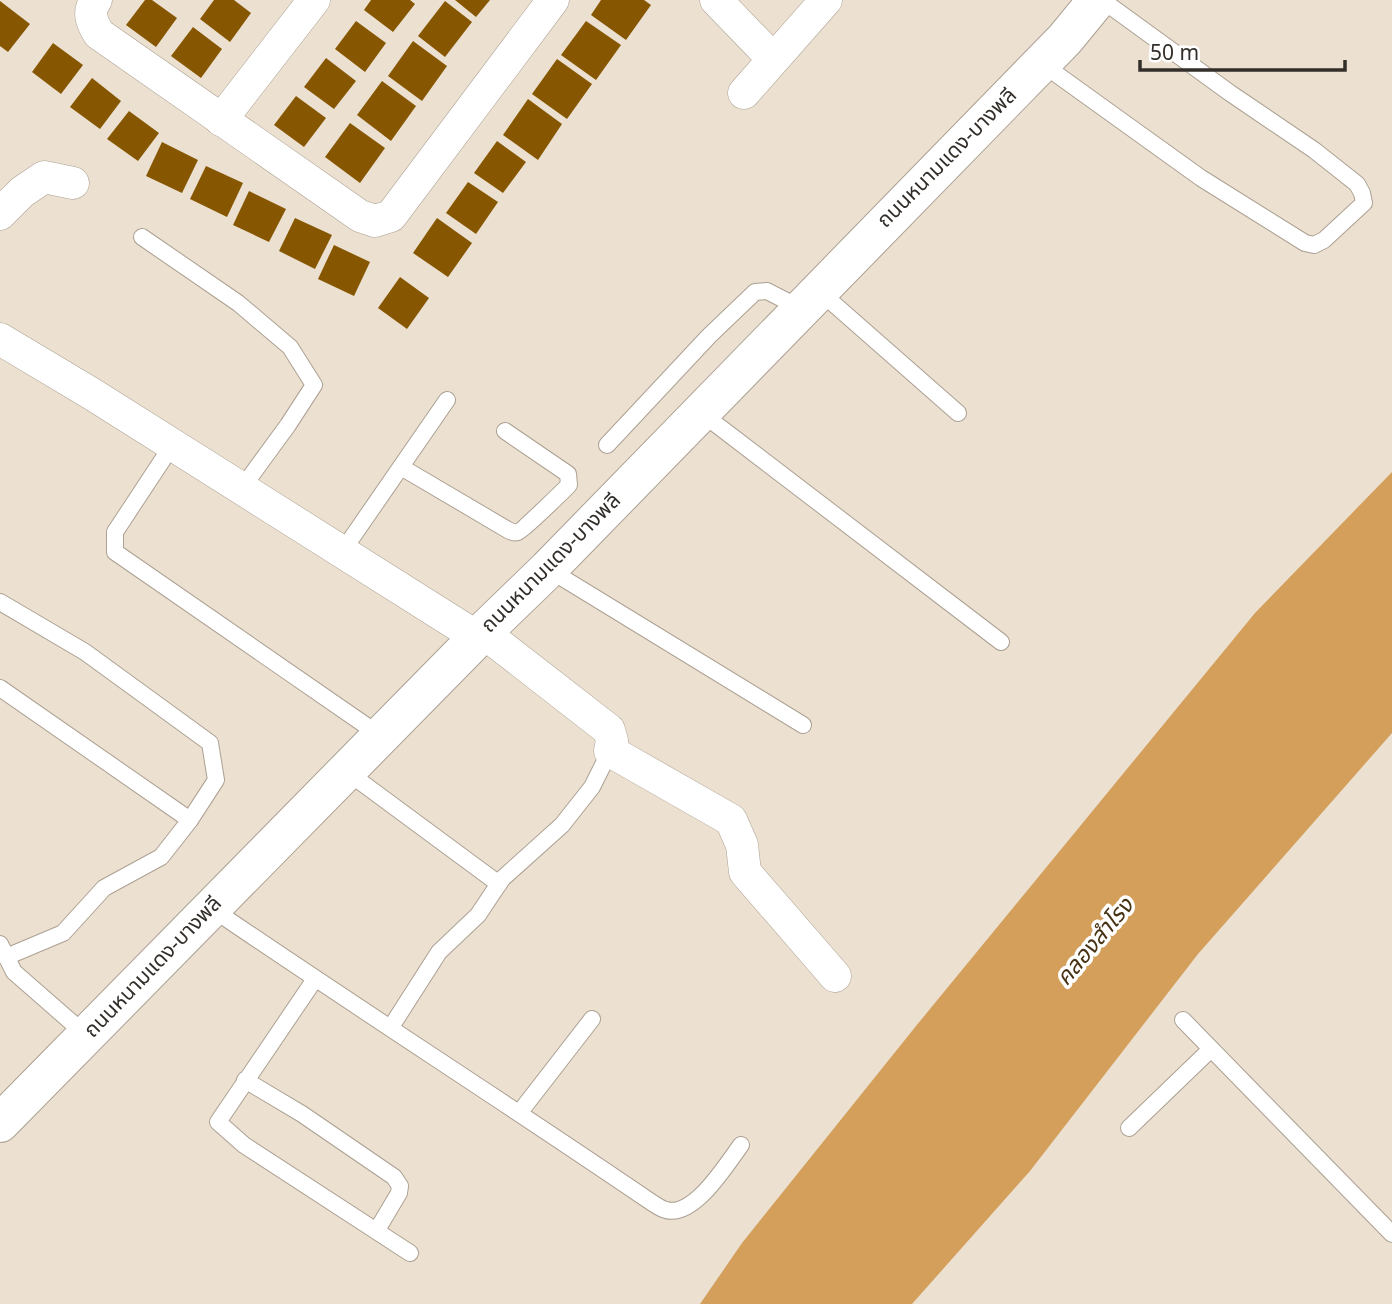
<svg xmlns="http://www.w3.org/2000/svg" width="1392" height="1304" viewBox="0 0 1392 1304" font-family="Georgia,'Noto Sans Thai',serif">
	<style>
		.water { fill: #d39f5a }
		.building { fill: #865700 }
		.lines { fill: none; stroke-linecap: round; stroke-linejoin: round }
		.lane-casing { stroke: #aca092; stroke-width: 18 }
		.street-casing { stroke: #aca092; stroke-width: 33 }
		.secondary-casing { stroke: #aca092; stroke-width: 40 }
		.lane { stroke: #fff; stroke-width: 16 }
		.street { stroke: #fff; stroke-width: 32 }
		.secondary { stroke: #fff; stroke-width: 38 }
		.labels { text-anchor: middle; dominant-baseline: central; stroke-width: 7; stroke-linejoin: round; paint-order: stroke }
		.street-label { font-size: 21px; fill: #332e29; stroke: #fff }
		.water-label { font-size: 23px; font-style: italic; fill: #473213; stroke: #fff }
	</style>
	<rect width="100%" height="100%" fill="#ece0d1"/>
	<polygon class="water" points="1392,472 1392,733 1198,954 1030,1171 912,1304 700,1304 742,1243 916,1026 1255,613"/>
	<g class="building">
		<polygon points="145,0 152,0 177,18 156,47 126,25"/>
		<polygon points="214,0 234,0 251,13 230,42 200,19"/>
		<polygon points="371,0 410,0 415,4 393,32 364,10"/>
		<polygon points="455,0 490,0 476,17"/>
		<polygon points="601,0 644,0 651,5 626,40 591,15"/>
		<polygon points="0,1 30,24 8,52 0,46"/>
		<polygon points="445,1 472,22 445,57 418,36"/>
		<polygon points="356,21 386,43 365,72 335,49"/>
		<polygon points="586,21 621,45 596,80 561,55"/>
		<polygon points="193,27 222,49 201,78 171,56"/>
		<polygon points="413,41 447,66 422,101 388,76"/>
		<polygon points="53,43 83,65 61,94 32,72"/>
		<polygon points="326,58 356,81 334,109 304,87"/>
		<polygon points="557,59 592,84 567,119 532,94"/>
		<polygon points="92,78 121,101 100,129 70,107"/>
		<polygon points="382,81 416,106 391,141 357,115"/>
		<polygon points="296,96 326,118 304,147 274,125"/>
		<polygon points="528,99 562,124 538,160 503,135"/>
		<polygon points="129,111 159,133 138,161 107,139"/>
		<polygon points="350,123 385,148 360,183 325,157"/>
		<polygon points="497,141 526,162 503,193 474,173"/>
		<polygon points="162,142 198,160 182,193 146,176"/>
		<polygon points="206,166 243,183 227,217 190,199"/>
		<polygon points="468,182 498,202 476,234 446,213"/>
		<polygon points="249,191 286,209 269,242 233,225"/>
		<polygon points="295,218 332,235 315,269 279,251"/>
		<polygon points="437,218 472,243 448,277 413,253"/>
		<polygon points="334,245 370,262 354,296 318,279"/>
		<polygon points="400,277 429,298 407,329 378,308"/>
	</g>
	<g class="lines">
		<defs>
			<g id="lane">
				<polyline points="1041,63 1201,178 1305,243 1314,245 1324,240 1364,203 1362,193 1357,184 1314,150 1230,93 1102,0"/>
				<polyline points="142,237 238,303 290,347 314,385 288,425 242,488"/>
				<polyline points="818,290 958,413"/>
				<polyline points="700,412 1001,642"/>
				<polyline points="173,444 115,532 115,552 381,736"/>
				<polyline points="607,445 709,336 755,292 767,291 800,308"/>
				<path d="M401 467 508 530C512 532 514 533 518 532 522 531 562 492 569 485L568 474 505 431"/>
				<polyline points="342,552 447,400"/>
				<polyline points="548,569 803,725"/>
				<polyline points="0,602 85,652 210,743 216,780 190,820 161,857 104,888 63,933 6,957"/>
				<polyline points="0,688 190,820"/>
				<polyline points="346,771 499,884"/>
				<path d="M211 908C357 1008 506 1103 651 1202 656 1205 661 1209 666 1210 694 1218 726 1165 741 1145"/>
				<polyline points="0,944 14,972 86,1035"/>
				<polyline points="315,979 218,1122 244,1145 410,1253"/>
				<polyline points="1183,1020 1392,1234"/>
				<polyline points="391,1027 439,952 478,915 502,879 562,825 592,787 610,751"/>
				<polyline points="245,1080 302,1114 394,1177 400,1186 399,1193 377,1230"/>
				<polyline points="520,1112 592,1019"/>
				<polyline points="1129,1128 1211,1049"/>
			</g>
			<g id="street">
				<path d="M96 0C87 12 92 23 99 34L360 216 375 221 391 216 553 0"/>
				<polyline points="716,0 773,59"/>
				<polyline points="744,93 826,0"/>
				<polyline points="221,120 314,0"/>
				<polyline points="0,214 22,192 44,177 73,183"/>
				<polyline points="0,339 92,394 477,637"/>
				<polyline points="483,632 609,730 612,741 610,751 731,820 742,845 745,872 835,976"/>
			</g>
			<polyline id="secondary" points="0,1123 483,632 548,569 1065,39 1097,0"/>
		</defs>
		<use href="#lane" class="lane-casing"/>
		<use href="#street" class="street-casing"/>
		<use href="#secondary" class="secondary-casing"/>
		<use href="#lane" class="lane"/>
		<use href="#street" class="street"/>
		<use href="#secondary" class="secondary"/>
	</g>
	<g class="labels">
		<g class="street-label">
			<text transform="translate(947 158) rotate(-45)">ถนนหนามแดง-บางพลี</text>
			<text transform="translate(551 563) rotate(-45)">ถนนหนามแดง-บางพลี</text>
			<text transform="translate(153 967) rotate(-46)">ถนนหนามแดง-บางพลี</text>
		</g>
		<g class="water-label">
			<text transform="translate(1095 942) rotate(-50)">คลองสำโรง</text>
		</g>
	</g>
	<path d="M1140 60v10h205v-10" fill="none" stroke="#332e29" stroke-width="3.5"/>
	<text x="1150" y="60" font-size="21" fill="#332e29" stroke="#ffffff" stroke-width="5" paint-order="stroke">50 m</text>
</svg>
